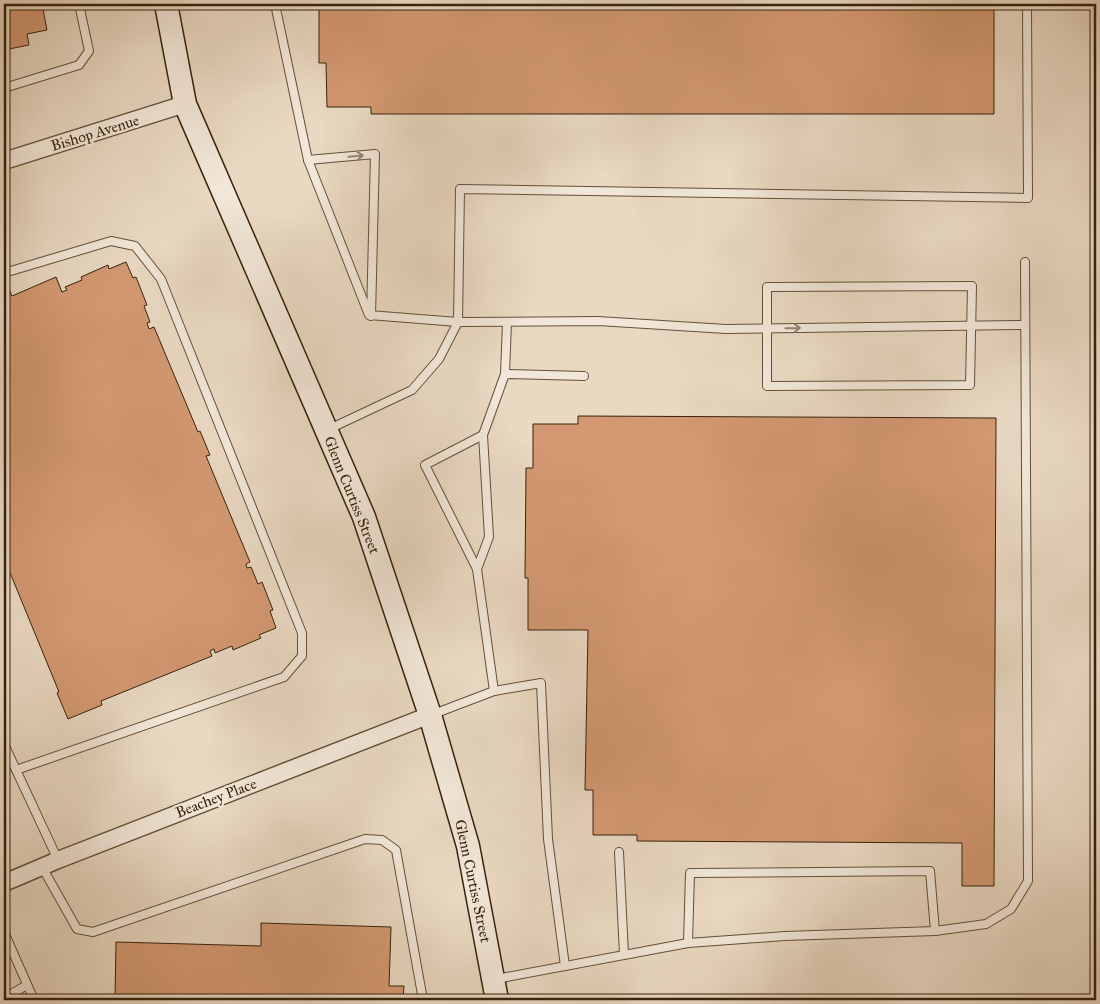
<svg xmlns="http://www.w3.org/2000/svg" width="1100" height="1004" viewBox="0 0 1100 1004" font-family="'IM FELL Great Primer',serif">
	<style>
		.building { fill: #d39872; stroke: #36230b }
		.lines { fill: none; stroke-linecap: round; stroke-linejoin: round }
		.lane-casing { stroke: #635039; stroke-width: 10 }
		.street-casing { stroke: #635039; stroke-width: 19 }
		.secondary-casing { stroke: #36230b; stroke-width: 25 }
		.lane { stroke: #f1e6d7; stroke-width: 8 }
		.street { stroke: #f1e6d7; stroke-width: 16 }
		.secondary { stroke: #f1e6d7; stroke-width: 22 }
		.oneway { stroke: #948471 }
		.labels { text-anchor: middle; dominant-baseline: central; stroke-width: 4.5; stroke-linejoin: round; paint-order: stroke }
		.street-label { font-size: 15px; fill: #36230b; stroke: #f1e6d7 }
	</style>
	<rect width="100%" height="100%" fill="#e9d8c2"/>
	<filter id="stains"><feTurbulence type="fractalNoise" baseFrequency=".004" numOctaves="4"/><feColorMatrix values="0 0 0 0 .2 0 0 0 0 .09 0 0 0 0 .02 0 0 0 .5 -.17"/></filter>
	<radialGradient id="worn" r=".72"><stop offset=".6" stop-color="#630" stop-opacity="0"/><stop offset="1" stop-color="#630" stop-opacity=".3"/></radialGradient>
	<g class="building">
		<polygon points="4,4 42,4 47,30 27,34 29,45 4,50"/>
		<polygon points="319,4 994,4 994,114 371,114 371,107 327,107 326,63 319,63"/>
		<polygon points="126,262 133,278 136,277 147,305 144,306 150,322 147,323 149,329 154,327 198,432 200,431 210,455 206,456 250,562 246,564 247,568 251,567 258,584 262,582 273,610 270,611 276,628 259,635 261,638 233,650 232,646 215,653 214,649 210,651 212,656 101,701 102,705 68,719 57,693 59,692 4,558 4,291 9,289 12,296 56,277 62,292 67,290 65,287 82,280 81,277 108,265 109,269"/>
		<polygon points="578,416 996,418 994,886 962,886 962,843 637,841 637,835 593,835 593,790 585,790 588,630 528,630 528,578 525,578 526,468 533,468 533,424 578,424"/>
		<polygon points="261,923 391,927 389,986 404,986 403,1000 115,1000 116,942 261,946"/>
	</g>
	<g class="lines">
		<defs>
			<g id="lane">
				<polyline points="275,4 308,160 369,315 458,322 460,189 1028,198 1027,4"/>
				<polyline points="4,88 79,65 89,51 79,4"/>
				<polyline points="308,160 375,154 371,316"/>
				<polyline points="4,273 111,241 135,246 161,279 302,633 302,656 284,677 16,770"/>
				<polygon points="972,286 970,385 767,386 767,287"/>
				<polyline points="505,374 507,322"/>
				<polyline points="327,430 412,390 439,359 458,322 598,321 726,329 1024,325"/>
				<polyline points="477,569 489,537 483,435"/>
				<polyline points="494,691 541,683 548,839 565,966"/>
				<polyline points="431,715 494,691 477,569 425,465 483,435 505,374 584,376"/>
				<polyline points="4,744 58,860"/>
				<polyline points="619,852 624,955"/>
				<polyline points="42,867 77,929 93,932 365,839 382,840 396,850 423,1000"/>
				<polyline points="4,932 34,1000"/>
				<polyline points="688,943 690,873 930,871 935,931"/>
				<polyline points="496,979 688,943 785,936 935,931 986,924 1011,909 1028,881 1025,262"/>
				<polyline points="4,998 27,985"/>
			</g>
			<g id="street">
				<polyline points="4,161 185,104"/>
				<polyline points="4,883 58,860 430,715"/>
			</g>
			<polyline id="secondary" points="166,4 185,104 364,517 430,715 468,846 497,1000"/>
		</defs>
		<use href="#lane" class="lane-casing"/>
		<use href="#street" class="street-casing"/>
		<use href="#secondary" class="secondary-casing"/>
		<use href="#lane" class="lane"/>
		<use href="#street" class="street"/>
		<use href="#secondary" class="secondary"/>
	</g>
	<defs><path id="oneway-shaft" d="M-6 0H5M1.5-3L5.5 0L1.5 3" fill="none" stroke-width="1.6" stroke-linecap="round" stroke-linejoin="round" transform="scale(1.25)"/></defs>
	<g class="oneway">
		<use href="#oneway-shaft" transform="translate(356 156) rotate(-5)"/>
		<use href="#oneway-shaft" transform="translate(793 328) rotate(-1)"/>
	</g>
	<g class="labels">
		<g class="street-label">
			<text transform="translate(95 133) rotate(-17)">Bishop Avenue</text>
			<text transform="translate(352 495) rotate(68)">Glenn Curtiss Street</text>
			<text transform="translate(216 798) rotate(-21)">Beachey Place</text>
			<text transform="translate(473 881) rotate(78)">Glenn Curtiss Street</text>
		</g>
	</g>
	<rect width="1100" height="1004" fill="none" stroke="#e9d8c2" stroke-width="20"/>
	<rect x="5" y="5" width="1090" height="994" fill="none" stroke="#36230b" stroke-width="2.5"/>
	<rect x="10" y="10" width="1080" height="984" fill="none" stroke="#36230b"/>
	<rect width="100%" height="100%" filter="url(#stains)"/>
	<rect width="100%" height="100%" fill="url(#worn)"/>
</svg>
